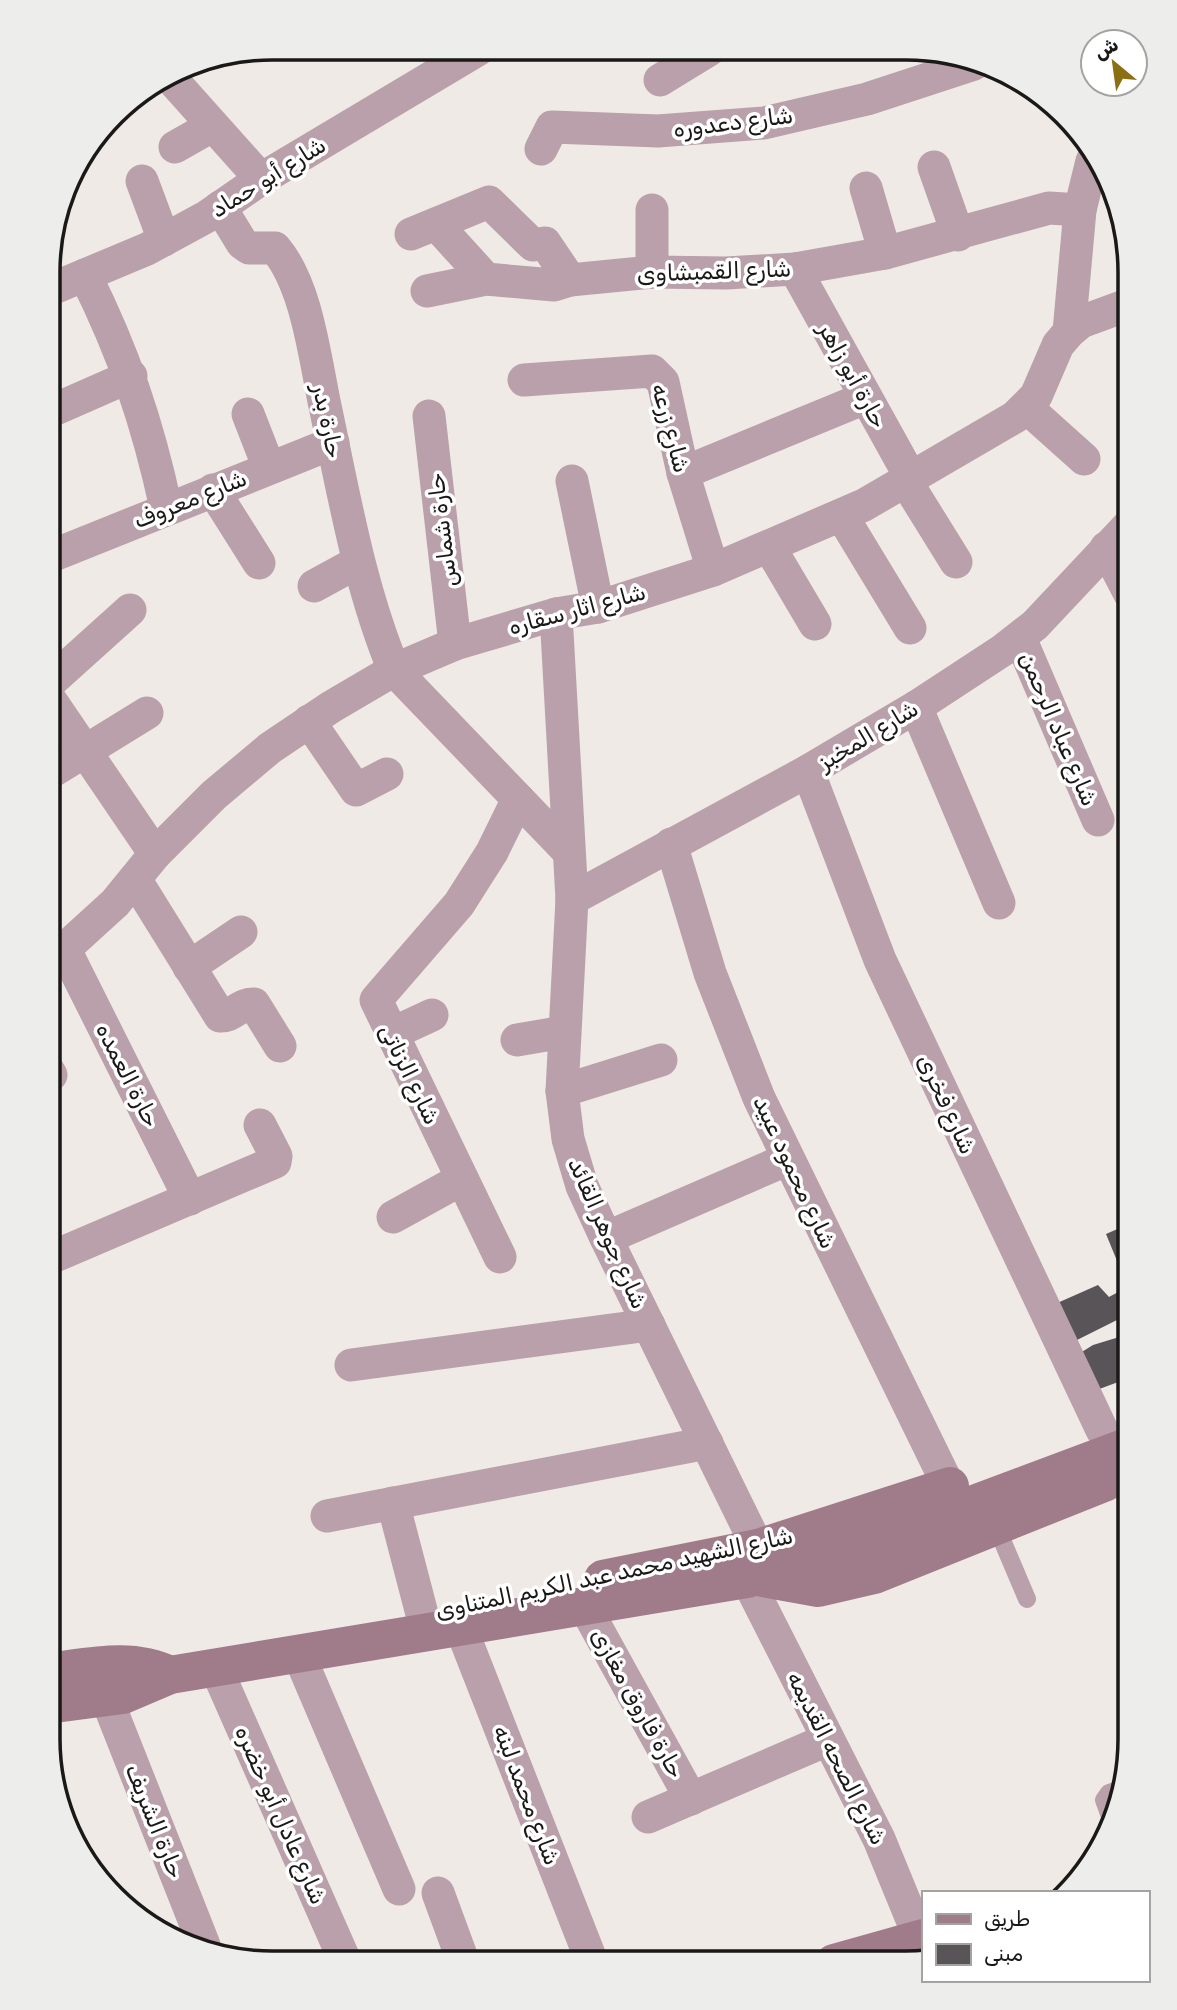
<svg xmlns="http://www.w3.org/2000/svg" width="1177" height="2010" viewBox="0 0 1177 2010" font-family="Rubik,Vazirmatn,sans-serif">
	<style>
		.building { fill: #585458 }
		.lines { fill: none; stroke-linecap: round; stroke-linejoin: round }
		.lane { stroke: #b9a0aa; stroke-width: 18 }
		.street { stroke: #b9a0aa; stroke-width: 33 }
		.secondary { stroke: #a07b8a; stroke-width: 38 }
		.labels { text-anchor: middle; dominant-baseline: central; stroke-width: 7; stroke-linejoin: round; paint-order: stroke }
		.street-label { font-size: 23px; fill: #1a1917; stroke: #fff }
		.rim { fill: none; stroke: #1a1917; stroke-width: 3.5 }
	</style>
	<rect width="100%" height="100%" fill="#efeae5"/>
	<g class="building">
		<polygon points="1129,1224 1129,1290 1106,1234"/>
		<polygon points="1098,1285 1109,1297 1120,1291 1129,1314 1071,1343 1055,1304"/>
		<polygon points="1129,1334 1129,1378 1094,1391 1077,1355 1093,1345"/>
	</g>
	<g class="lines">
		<g class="lane">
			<polyline points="996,1526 1027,1599"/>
			<polyline points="1113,1825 1104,1800 1109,1793 1121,1789"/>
		</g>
		<g class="street">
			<polyline points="168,75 261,179"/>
			<polyline points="660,80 709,50"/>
			<polyline points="175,147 212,126"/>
			<polyline points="541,149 552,127 658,131 764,123 867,99 974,64"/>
			<polyline points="934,167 958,235"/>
			<polyline points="142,181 164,240"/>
			<polyline points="866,188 885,253"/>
			<path d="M220 207 242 243 249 248H275C307 285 315 359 325 406 344 495 359 585 394 670L568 851"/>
			<polyline points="436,224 486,279"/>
			<polyline points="411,234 489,202 533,245 545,243 570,280"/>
			<polyline points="795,269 912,480"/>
			<polyline points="652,272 652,210"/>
			<path d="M85 275C124 353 148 424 166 508"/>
			<polyline points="49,290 147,249 206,217 261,179 479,49"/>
			<polyline points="427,291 486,279 554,285 570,280 652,272 726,273 795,269 885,253 1049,208 1080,210"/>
			<polyline points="1069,332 1080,210 1092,161"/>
			<polyline points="524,380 652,371 663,382 683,473 713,570"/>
			<polyline points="1026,407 1084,459"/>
			<polyline points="49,412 131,376"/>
			<polyline points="248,414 269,468"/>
			<polyline points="429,416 455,644"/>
			<polyline points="683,473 865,398"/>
			<polyline points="572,481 598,607"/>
			<polyline points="907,483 956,562"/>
			<polyline points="213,490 259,563"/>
			<polyline points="842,516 910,628"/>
			<polyline points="770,548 815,624"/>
			<polyline points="1106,548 1130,594"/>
			<polyline points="49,557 333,443"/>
			<polyline points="314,586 358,562"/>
			<polyline points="556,614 572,899 562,1091 568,1139 582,1186 606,1238 758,1548"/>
			<polyline points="1020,638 1098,820"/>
			<polyline points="49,683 130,610"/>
			<polyline points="49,698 155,854"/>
			<polyline points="916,707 999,903"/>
			<polyline points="309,721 356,790 387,774"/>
			<polyline points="808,771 880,960 1102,1430"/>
			<polyline points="48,774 147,713"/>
			<polyline points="671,844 710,973 759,1098 949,1487"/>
			<path d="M135 879 220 1016C233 1017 240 1003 254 1004L280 1046"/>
			<polyline points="572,899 808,771 916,707 1003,650 1035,625 1130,524"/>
			<polyline points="65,950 190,1199"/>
			<polyline points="48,964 115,903 155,854 214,795 270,748 331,707 394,670 455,644 556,614 598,607 713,570 864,505 1015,417 1036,396 1058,345 1069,332 1081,322 1130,304"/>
			<polyline points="189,967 241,932"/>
			<polyline points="391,1034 432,1015"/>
			<polyline points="517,1040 564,1032"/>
			<polyline points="48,1070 51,1075"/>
			<polyline points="562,1091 661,1060"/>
			<polyline points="393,1217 462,1179"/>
			<polyline points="606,1238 788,1159"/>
			<polyline points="500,1257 376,1000 459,904 492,852 518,799"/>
			<polyline points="48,1259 275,1162 276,1156 260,1125"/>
			<polyline points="351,1365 649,1325"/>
			<polyline points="393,1503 422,1614"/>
			<polyline points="327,1516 707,1443"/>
			<polyline points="747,1579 879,1839 920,1939"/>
			<polyline points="585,1607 691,1799"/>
			<polyline points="461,1628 592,1962"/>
			<polyline points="299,1655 399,1889"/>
			<polyline points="216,1668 345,1961"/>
			<polyline points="106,1697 204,1945"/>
			<polyline points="648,1817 827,1740"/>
			<polyline points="438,1893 463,1961"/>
		</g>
		<g class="secondary">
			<polyline points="763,1578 818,1588 874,1575 1106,1482"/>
			<polyline points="603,1579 758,1548 950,1486"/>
			<path d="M47 1672C89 1667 131 1656 170 1675"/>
			<polyline points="47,1705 123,1695 170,1675 747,1579 907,1529 1129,1446"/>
			<polyline points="834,1963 923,1938"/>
		</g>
	</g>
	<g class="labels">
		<g class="street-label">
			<text transform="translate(733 122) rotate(-7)">شارع دعدوره</text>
			<text transform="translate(268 177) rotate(-32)">شارع أبو حماد</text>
			<text transform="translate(714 271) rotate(-2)">شارع القمبشاوى</text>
			<text transform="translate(853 375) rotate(61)">حارة أبو زاهر</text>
			<text transform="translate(328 421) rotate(78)">حارة بدر</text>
			<text transform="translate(671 428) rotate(75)">شارع زرعه</text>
			<text transform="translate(190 499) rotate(-22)">شارع معروف</text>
			<text transform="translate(442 530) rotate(-97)">حارة شماس</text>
			<text transform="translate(577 609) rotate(-15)">شارع اثار سقاره</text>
			<text transform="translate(1059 729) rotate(67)">شارع عباد الرحمن</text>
			<text transform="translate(868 735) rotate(-31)">شارع المخبز</text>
			<text transform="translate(410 1074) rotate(64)">شارع الزناتى</text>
			<text transform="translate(128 1075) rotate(63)">حارة العمده</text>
			<text transform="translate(947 1104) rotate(65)">شارع فخرى</text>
			<text transform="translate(795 1172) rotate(65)">شارع محمود عبيد</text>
			<text transform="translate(608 1233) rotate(66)">شارع جوهر القائد</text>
			<text transform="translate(614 1573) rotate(-12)">شارع الشهيد محمد عبد الكريم المتناوى</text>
			<text transform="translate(638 1703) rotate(61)">حارة فاروق مغازى</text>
			<text transform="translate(837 1758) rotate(63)">شارع الصحه القديمه</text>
			<text transform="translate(527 1795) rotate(69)">شارع محمد لبنه</text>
			<text transform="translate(281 1815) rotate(66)">شارع عادل أبو خضره</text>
			<text transform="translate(155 1821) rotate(68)">حارة الشريف</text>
		</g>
	</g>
	<path d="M0 0H1177V2010H0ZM272 60H906A212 212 0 0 1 1118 272V1739A212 212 0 0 1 906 1951H272A212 212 0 0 1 60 1739V272A212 212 0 0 1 272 60Z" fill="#ededec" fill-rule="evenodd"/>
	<path class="rim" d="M272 60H906A212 212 0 0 1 1118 272V1739A212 212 0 0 1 906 1951H272A212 212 0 0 1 60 1739V272A212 212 0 0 1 272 60Z"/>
	<rect x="922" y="1891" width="228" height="91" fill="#ffffff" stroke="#a3a3a2" stroke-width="2"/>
	<rect x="936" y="1914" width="35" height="10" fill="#a07b8a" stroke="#a3a3a2" stroke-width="2"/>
	<text x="984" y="1926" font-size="21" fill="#1a1917">طريق</text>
	<rect x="936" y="1944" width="35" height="21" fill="#585458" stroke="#a3a3a2" stroke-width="2"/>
	<text x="984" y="1961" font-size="21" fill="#1a1917">مبنى</text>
	<g transform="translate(1114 63) rotate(331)"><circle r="33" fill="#ffffff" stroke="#a3a3a2" stroke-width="2"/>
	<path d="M0-5L12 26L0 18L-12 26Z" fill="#8b7013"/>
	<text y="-10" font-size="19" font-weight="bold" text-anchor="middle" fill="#1a1917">ش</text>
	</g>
</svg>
